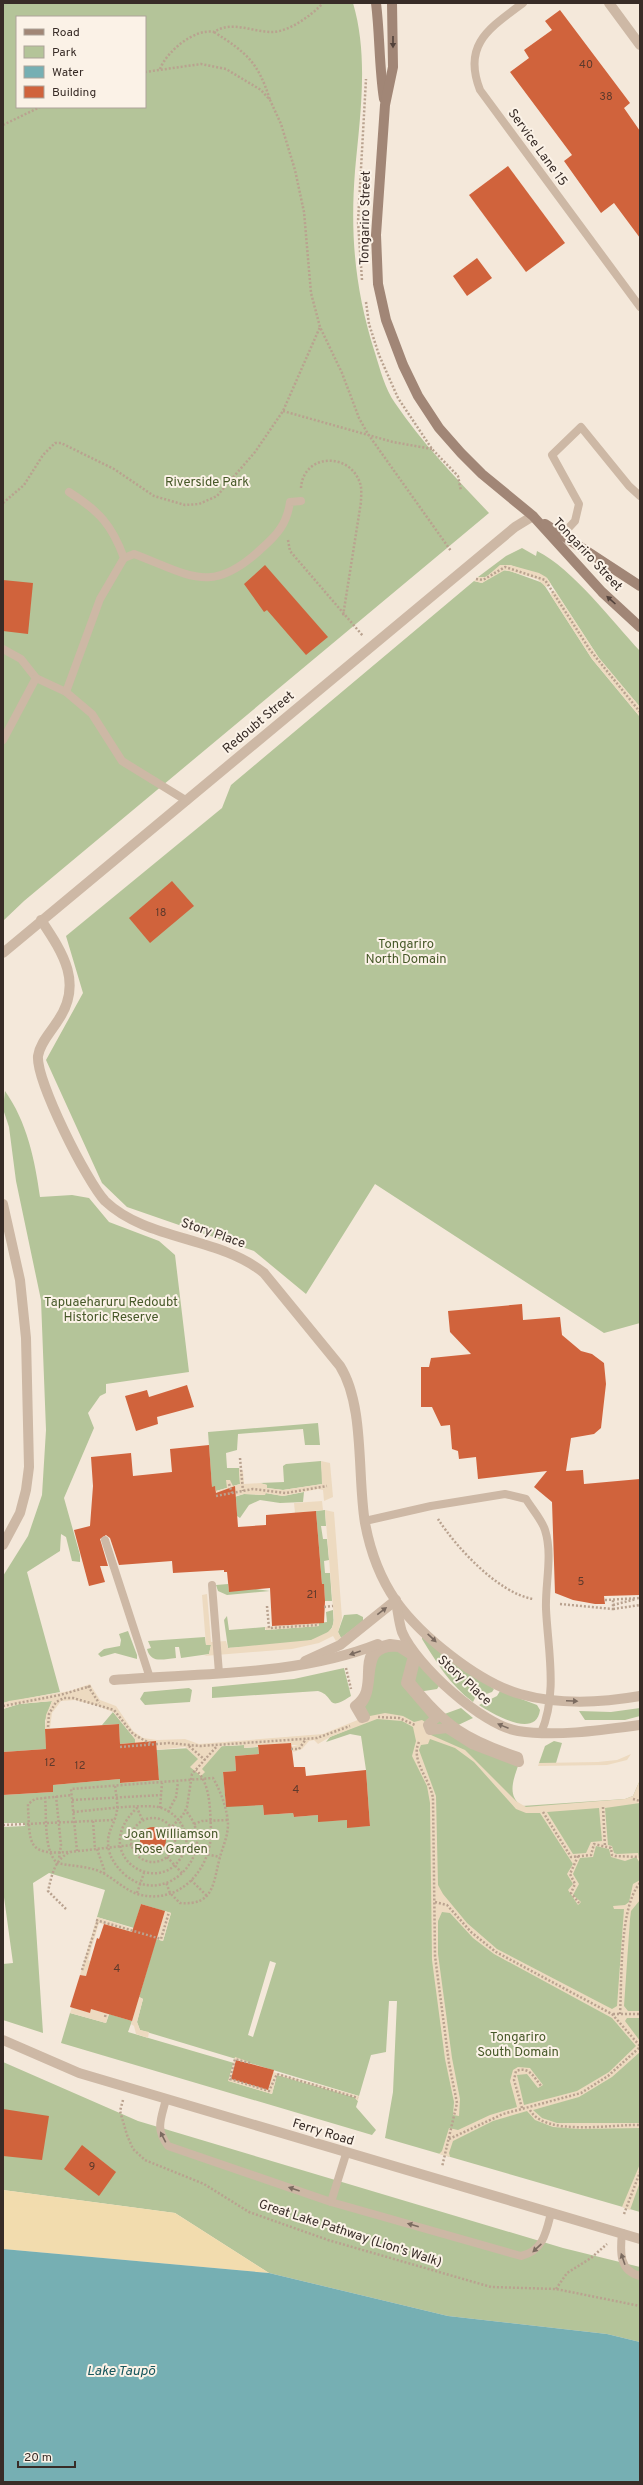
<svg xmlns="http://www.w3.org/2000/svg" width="643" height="2485" viewBox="0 0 643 2485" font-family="Overpass,sans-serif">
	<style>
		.green { fill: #b4c499; fill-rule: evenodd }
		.sand { fill: #f2dcae }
		.plaza { fill: #eddac0; fill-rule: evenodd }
		.water { fill: #76afb3 }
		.building { fill: #d0633c }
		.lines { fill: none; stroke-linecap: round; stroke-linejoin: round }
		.path { stroke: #b9a28f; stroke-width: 2.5; stroke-dasharray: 2 2; stroke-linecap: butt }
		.lane { stroke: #cdb8a5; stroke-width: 8 }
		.street { stroke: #cdb8a5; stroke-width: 10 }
		.secondary { stroke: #a18676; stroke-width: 10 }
		.oneway { fill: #52423b }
		.oneway2 { fill: #7b6b60 }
		.labels { text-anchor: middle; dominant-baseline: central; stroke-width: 4; stroke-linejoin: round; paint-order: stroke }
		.number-label { font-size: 11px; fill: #5e3a2c }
		.street-label { font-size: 13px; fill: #382c27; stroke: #fbf2e7 }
		.park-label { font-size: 13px; fill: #465828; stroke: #fbf2e7 }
		.water-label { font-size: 14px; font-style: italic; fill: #19575d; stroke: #fbf2e7 }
	</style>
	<rect width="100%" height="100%" fill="#f4e8da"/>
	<g class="green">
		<path d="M3 3H353C369 57 360 116 355 171 350 236 355 290 375 353 380 369 385 389 395 403 422 443 456 478 489 513L24 901 3 921ZM17 17H145V107H17Z"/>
		<path d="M522 548 536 556 537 551C573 569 612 621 640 651V707L599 658 547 578 510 565 483 578 478 577 506 556Z"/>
		<polygon points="501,570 510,571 543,583 592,659 640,717 640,1323 604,1333 375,1184 306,1294 254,1251 127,1207 102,1183 46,1060 83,993 66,936 222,808 231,785 474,581 482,583"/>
		<path d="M5 1091C27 1122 35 1160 40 1197L72 1195 89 1198 109 1222 159 1241 175 1255 189 1372 106 1384V1393L100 1396 88 1413 94 1428 64 1498 80 1555V1562L72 1561 66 1537 61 1534 60 1551 27 1572 60 1692 3 1703V1576L28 1536 42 1495 46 1430 41 1300 16 1181 9 1127 3 1109Z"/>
		<polygon points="318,1423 320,1445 305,1445 303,1429 238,1434 237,1450 226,1453 227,1468 239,1468 240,1484 216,1491 215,1487 212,1487 208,1432"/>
		<polygon points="321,1461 323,1484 283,1490 267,1488 267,1485 260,1483 284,1482 283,1466 286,1464"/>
		<polygon points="304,1492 303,1502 280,1503 260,1500 249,1505 240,1518 237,1516 236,1499 228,1499 244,1494 264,1495 265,1493 283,1496"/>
		<polygon points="325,1510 326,1526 321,1526 323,1539 327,1539 329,1560 324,1561 325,1573 330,1573 332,1601 325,1601 324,1585 322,1584 316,1511"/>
		<polygon points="228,1584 229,1591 249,1588 270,1591 227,1595 218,1591 216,1585"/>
		<path d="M333 1610C333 1617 335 1623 331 1629 318 1648 250 1647 228 1648L224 1620 227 1616 229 1630 265 1627V1630L319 1626V1623L327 1622 326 1612Z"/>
		<polygon points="357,1614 363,1617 363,1621 341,1638 338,1632 344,1615"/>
		<polygon points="128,1631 137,1655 137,1659 115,1653 101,1657 98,1654 104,1649 120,1646 121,1640 119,1634"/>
		<path d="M422 1636 494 1689 492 1692 475 1698 473 1702C450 1685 437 1663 422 1639Z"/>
		<path d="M205 1637 206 1645H211L209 1654 181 1658 179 1647H175L176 1658C163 1659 151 1664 147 1649L151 1648 148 1641Z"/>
		<path d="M400 1644 439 1686 437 1689 418 1692 439 1716 461 1708 473 1718 454 1727 520 1760C515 1776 505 1795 522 1806L625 1799 633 1796 640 1780V2212L385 2138 393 2092 397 2001H389L386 2052 371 2055 359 2096 140 2030 137 2022 143 1999 139 1997 156 1939 163 1941 171 1913 141 1904 134 1928 97 1917 105 1890 49 1873 33 1883 43 2033 3 2020V1964L13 1963 3 1890V1827L25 1826V1823H3V1795L53 1792V1785L120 1779 121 1783 159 1780 156 1750 244 1745V1748L258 1747 259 1754 235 1756 236 1771 223 1772 226 1806 263 1805 264 1815 293 1813 294 1817 318 1815V1821L347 1820V1827L370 1826 366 1770 361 1736 350 1734 326 1742 330 1737 364 1723 361 1700 368 1661ZM270 1961 276 1963 253 2037 248 2035Z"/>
		<path d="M344 1668 351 1696C325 1713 336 1696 318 1691L212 1698V1687L294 1679Z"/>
		<polygon points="189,1688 192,1690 190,1702 145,1705 140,1699 144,1692"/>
		<path d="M500 1691 537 1705 540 1710C536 1740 493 1714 479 1705L497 1696Z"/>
		<polygon points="52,1701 45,1721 46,1749 3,1752 3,1709 19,1704"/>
		<polygon points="640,1708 640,1716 625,1720 585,1720 579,1711 611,1712"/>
		<polygon points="113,1712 135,1739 136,1743 120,1744 119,1724 102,1725"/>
		<polygon points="554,1741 562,1743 556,1763 539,1763 545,1746"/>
		<polygon points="70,2013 106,2023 109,2014 132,2021 128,2032 234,2063 229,2081 272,2094 277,2075 354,2097 358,2101 356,2107 376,2130 372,2135 61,2043"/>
		<polygon points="3,2062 138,2121 563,2248 640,2267 640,2342 607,2334 448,2316 269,2273 175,2213 3,2190"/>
	</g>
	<polygon class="sand" points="3,2190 175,2213 269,2273 3,2249"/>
	<g class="plaza">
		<polygon points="500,565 510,565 539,573 546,577 551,584 546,587 537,579 505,570 482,583 474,581 478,577 486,577"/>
		<polygon points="555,591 599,658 640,707 640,717 592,659 550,594"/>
		<polygon points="321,1461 330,1463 333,1497 324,1501 323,1490 318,1489 283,1496 266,1493 265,1495 244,1494 217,1500 216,1491 227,1488 226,1480 230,1480 233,1486 240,1484 239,1468 243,1471 244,1484 260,1483 267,1485 267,1488 283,1490 322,1484"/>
		<polygon points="322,1501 323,1510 295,1513 294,1503"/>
		<polygon points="325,1510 334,1512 342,1618 338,1632 341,1638 336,1641 333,1636 319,1643 292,1649 204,1656 209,1654 211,1645 206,1645 202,1595 207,1594 211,1642 226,1641 228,1648 311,1640 328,1632 332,1628 334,1620"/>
		<polygon points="319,1623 319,1626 266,1630 265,1627"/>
		<path d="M90 1684 100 1700 116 1706 133 1731 143 1738 157 1740 185 1739 199 1744 323 1734 365 1717 385 1713 403 1716 414 1722 422 1720 425 1722 431 1735 465 1750 516 1801 526 1807 625 1799 633 1796 640 1780V1803L605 1808 608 1845 612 1846 614 1853 617 1854 638 1853 640 1863 636 1857 625 1861 611 1857 609 1849 596 1846 593 1857 580 1858 573 1874 579 1884 573 1895 581 1902 578 1905 568 1890 573 1884 567 1874 573 1864 540 1813H526L516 1809 474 1762 455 1748 430 1739 428 1744 421 1745 419 1750 436 1796 438 1885 443 1894 467 1923 497 1949 612 2009 617 2006 624 1909H614L613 1906 625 1905 629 1902 633 1884 640 1880V1900L631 1911 630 1919 624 2006 628 2011H640V2018H627L625 2021 640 2041V2052L612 2077 579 2097 533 2110 542 2118 557 2123H640V2128L579 2129 553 2127 535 2120 527 2111 493 2121 453 2141 449 2153 450 2157 439 2154 442 2151 449 2128 458 2130 490 2115 517 2107 510 2081 513 2070 518 2067 530 2068 543 2085 538 2088 527 2074 517 2075 524 2105 577 2091 609 2072 636 2046 612 2018 494 1954 473 1938 450 1913 442 1912 438 1921V1954L452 2058 460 2099 459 2116 453 2115 454 2102 445 2059 432 1960 430 1803 427 1786 412 1756 416 1741 413 1727 402 1721 377 1719 330 1737 318 1744 314 1740 309 1741 302 1749 293 1752 291 1747 298 1745H291L290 1743 244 1748V1745L222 1746 202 1769 205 1772 201 1776 190 1767 198 1759 185 1747 156 1750 120 1744 135 1743V1739L113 1712 98 1706 75 1700 61 1701 52 1713 50 1728 45 1729 46 1715 52 1701 19 1704 3 1709V1703L9 1701 70 1691ZM599 1808 602 1841 591 1842 586 1853 573 1854 547 1812Z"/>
		<polygon points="631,1754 627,1760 607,1765 538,1766 539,1763 598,1762 617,1760"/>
		<polygon points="165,1911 171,1913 163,1941 99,1923 88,1960 92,1962 86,1976 80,1975 97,1917 157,1936"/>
		<polygon points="139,1997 143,1999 137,2022 140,2030 149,2032 148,2038 136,2034 134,2026 131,2024"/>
		<polygon points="72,2007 90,2013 91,2009 109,2014 106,2023 70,2013"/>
		<polygon points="235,2057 250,2062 236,2060 231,2079 268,2089 273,2072 359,2096 358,2101 354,2097 277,2075 272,2094 228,2081"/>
		<polygon points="640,2164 640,2182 630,2210 622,2207"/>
	</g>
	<polygon class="water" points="3,2249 269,2273 448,2316 607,2334 640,2342 640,2482 3,2482"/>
	<g class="building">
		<polygon points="560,10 630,103 624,108 640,131 640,238 614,203 601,213 564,161 572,155 510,72 529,58 524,50 552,30 545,21"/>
		<polygon points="508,166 565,243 526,272 469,195"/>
		<polygon points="477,258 492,278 467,296 453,276"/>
		<polygon points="265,565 328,637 306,655 267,610 264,612 244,584"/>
		<polygon points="3,580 33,583 28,634 3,631"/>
		<polygon points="172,881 194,906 150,943 129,918"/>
		<polygon points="522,1304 523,1320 560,1317 562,1335 581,1351 592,1354 604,1363 606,1384 601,1428 594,1434 571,1438 566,1471 583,1470 584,1484 640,1479 640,1595 604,1596 605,1604 595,1604 573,1600 555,1593 552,1502 534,1487 547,1471 478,1479 476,1457 459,1459 458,1451 452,1449 450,1425 441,1426 432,1407 421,1407 421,1367 429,1367 431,1358 471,1354 450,1332 448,1311"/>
		<polygon points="187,1385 194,1407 157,1417 158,1424 136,1431 125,1396 147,1390 149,1397"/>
		<polygon points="209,1445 212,1487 215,1486 216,1493 235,1486 238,1527 266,1525 266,1515 316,1511 322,1584 324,1584 325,1601 324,1623 272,1626 270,1588 229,1592 227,1572 224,1572 224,1570 173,1573 172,1561 119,1565 110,1538 106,1535 100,1539 108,1566 100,1566 105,1582 89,1586 74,1530 90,1526 93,1486 91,1457 131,1453 133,1476 172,1472 170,1449"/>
		<polygon points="119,1724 120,1744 156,1741 159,1780 120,1783 120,1779 53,1785 53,1792 3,1795 3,1752 46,1749 45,1729"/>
		<polygon points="291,1743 294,1767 305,1767 306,1776 366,1770 370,1826 347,1828 347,1820 318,1822 318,1815 294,1817 293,1813 264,1815 263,1805 226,1807 223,1772 236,1771 235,1756 259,1754 258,1745"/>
		<circle cx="153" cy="1840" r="13"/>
		<polygon points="141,1904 165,1911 132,2021 91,2009 90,2013 70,2007 80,1975 86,1976 97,1938 99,1939 104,1924 132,1932"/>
		<polygon points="236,2060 274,2070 268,2090 231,2079"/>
		<polygon points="3,2109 49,2116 42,2160 3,2156"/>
		<polygon points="82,2145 116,2172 99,2196 64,2169"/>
	</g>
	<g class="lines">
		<g class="path">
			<path d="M214 32C247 53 258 62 270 100"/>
			<path d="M160 69C167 51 195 28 214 32 232 20 252 32 272 32 289 32 312 15 323 3"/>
			<polyline points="145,72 201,64 226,69 261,90 270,100 281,124 295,170 304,212 311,293 320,327 342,373 359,418 368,434 451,551"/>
			<polyline points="3,125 40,107"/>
			<polyline points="362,280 358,222 366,79"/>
			<polyline points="366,302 369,324 379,355 398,398 432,449 458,476 461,491"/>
			<polyline points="283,411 393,442 432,449"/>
			<path d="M301 488C303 454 349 451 360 483 362 488 361 496 361 502L343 616"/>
			<polyline points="3,503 24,485 43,455 55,443 61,443 114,469 154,496 185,505 199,504 217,496 255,452 283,411 320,327"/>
			<polyline points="288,540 290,551 363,636"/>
			<polyline points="476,579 483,580 505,567 545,580 590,650 640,712"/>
			<polyline points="240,1458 243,1491"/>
			<polyline points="229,1484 232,1493"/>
			<polyline points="216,1496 253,1489 286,1493 327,1486"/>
			<path d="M438 1519C456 1547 498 1593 533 1599"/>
			<polyline points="605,1600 640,1598"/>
			<polyline points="560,1604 613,1609 613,1599"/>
			<polyline points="613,1605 636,1599"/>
			<polyline points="267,1606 269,1628 317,1625 317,1623"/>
			<polyline points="324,1607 333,1606"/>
			<polyline points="613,1609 640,1605"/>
			<polyline points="346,1668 351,1689"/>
			<polyline points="88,1686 99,1703"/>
			<polyline points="3,1706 60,1695 91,1686"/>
			<polyline points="378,1717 399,1718 415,1725"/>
			<polyline points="48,1727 49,1714 56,1702 64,1698 73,1698 114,1710 133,1734 151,1744"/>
			<path d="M419 1742C410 1760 430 1779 433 1798L435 1956 449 2063 457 2103 442 2167"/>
			<polyline points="189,1746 205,1760"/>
			<polyline points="120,1747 169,1743 200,1746 317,1738 350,1726"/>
			<polyline points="291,1749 299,1749 306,1739"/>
			<path d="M115 1786C116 1794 118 1802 117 1810 115 1826 105 1831 109 1851 112 1861 117 1867 124 1874 166 1911 222 1850 185 1810"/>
			<polyline points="56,1796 61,1845 59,1858"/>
			<path d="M45 1797C47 1816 43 1849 57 1863 70 1866 84 1866 96 1870 113 1876 124 1891 141 1895 181 1904 212 1868 211 1830 210 1811 211 1784 196 1770"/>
			<polyline points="633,1799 640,1801"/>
			<polyline points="72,1800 162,1795"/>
			<polyline points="603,1807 605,1847"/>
			<polyline points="160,1808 162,1783"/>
			<path d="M73 1812C96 1810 138 1804 158 1807 176 1811 191 1831 185 1849 166 1903 85 1857 137 1808L143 1821"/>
			<polyline points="168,1812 176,1797 178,1782"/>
			<polyline points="543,1812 571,1857 591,1855 594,1844 611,1848 612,1855 615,1856 640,1857"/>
			<circle cx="153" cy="1840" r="22"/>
			<polyline points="93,1821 95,1849"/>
			<polyline points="194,1824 202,1821 228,1820"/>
			<polyline points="3,1825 113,1820"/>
			<polyline points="164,1835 183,1815 187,1807 192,1774 217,1746"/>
			<polyline points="97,1849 104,1869 104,1873"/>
			<path d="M77 1851 71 1789 213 1778C221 1792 227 1808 228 1824 228 1836 223 1846 220 1857 213 1882 215 1906 180 1903L170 1893 166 1882"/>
			<path d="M68 1852C27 1855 30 1844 28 1807V1804L35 1799 72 1795"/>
			<polyline points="196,1852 220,1857"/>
			<polyline points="578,1856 570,1874 575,1884 571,1893 579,1903"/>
			<polyline points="167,1857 182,1873"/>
			<polyline points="191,1880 207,1896"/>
			<polyline points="137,1893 144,1873"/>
			<polyline points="435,1902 447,1905 471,1932 496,1952 612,2014 640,2046"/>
			<path d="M66 1909 48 1891C52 1875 54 1860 70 1852L140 1844"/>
			<polyline points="96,1920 161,1939 169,1912"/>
			<polyline points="82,1970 98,1920"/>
			<polyline points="613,2014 640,2014"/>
			<path d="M620 2014C622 1981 619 1907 640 1883"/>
			<polyline points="105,2017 106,2013"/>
			<polyline points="250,2063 235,2059 230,2079 269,2091 277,2074 358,2098"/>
			<polyline points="123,2100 120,2111 127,2135 133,2149 145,2160 204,2184 249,2212 328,2240 491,2287 556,2289 640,2306"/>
			<path d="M522 2108 514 2080 516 2071C529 2066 534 2077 541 2086"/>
			<path d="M530 2110C545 2137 613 2124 640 2125"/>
			<polyline points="449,2139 503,2114 581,2093 608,2076 640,2047"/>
			<polyline points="624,2214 640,2172"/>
			<polyline points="556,2289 567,2273 591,2258 607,2244"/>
		</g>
		<g class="lane">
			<path d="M523 3C490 28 462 44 480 90L640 307"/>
			<polyline points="562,535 575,521 579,504 552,455 581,427 629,486 640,496"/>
			<path d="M124 558 134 554C190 575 211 596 261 549 277 535 287 524 290 502L301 501"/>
			<polyline points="3,649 21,659 36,678 66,692 92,714 122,761 187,801"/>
			<path d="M66 692 100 599 124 558C112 525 99 511 69 492"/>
			<polyline points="3,740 36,678"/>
			<path d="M365 1521 431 1506 505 1494 526 1499C532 1509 542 1520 545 1530 553 1555 545 1584 546 1609 548 1651 558 1693 541 1733"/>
			<polyline points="105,1540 150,1678"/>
			<polyline points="212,1585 219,1673"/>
			<path d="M166 2099C161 2120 155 2128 168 2146L331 2202 521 2256C543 2251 546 2233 551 2213"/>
			<polyline points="331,2202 346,2154"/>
			<path d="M622 2233C620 2252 619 2271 640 2276"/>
		</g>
		<g class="street">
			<polyline points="609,3 640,45"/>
			<path d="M41 920C63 953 84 984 57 1022 50 1033 40 1043 38 1056 36 1081 87 1182 105 1201 147 1241 218 1236 264 1273L340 1366C365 1406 357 1475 365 1523 370 1550 380 1578 396 1601 421 1636 478 1682 520 1694 559 1705 600 1703 640 1696"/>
			<polyline points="3,953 515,527 533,516"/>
			<polyline points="3,1204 20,1280 26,1338 29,1467 26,1490 20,1513 3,1545"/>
			<path d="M396 1602C398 1612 399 1623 402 1632 416 1665 483 1726 518 1731 556 1737 603 1730 640 1725"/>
			<path d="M390 1644 405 1646 416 1656 410 1682C445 1726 465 1739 518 1757L519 1762 472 1744 447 1728 430 1730 428 1725 436 1718 406 1683 413 1656 399 1647C355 1643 380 1687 359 1706L365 1717 362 1718 355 1706C360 1702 364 1698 366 1691 372 1670 359 1650 390 1644Z"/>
			<polyline points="305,1661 340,1645 396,1600"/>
			<path d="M114 1680C200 1673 298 1676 378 1644"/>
			<polyline points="3,2040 79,2073 640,2239"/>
		</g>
		<g class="secondary">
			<path d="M376 3C380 35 379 67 384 99"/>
			<polyline points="392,3 393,67 385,105 376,235 378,284 386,320 403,365 418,396 439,428 461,453 482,474 533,516 602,592 640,627"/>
			<polyline points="545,524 640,586"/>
		</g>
	</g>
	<defs><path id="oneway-solid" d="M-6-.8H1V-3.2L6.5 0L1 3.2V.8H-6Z"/></defs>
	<g class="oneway">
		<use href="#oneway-solid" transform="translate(393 42) rotate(90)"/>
		<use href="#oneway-solid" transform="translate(611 600) rotate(-138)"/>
	</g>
	<g class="oneway2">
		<use href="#oneway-solid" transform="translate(382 1611) rotate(-38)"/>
		<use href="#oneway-solid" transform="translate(432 1638) rotate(43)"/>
		<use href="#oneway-solid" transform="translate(355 1653) rotate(161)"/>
		<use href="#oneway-solid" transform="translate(572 1701) rotate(3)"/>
		<use href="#oneway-solid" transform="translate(503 1726) rotate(-158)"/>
		<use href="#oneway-solid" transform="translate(163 2137) rotate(-117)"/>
		<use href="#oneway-solid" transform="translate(294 2189) rotate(-161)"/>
		<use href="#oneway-solid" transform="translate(413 2225) rotate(-164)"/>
		<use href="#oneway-solid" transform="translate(537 2248) rotate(137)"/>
		<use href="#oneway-solid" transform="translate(623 2259) rotate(-109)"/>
	</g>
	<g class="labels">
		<g class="number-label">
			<text x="586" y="65">40</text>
			<text x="606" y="97">38</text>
			<text x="161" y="913">18</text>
			<text x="581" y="1582">5</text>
			<text x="312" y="1595">21</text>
			<text x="50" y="1763">12</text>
			<text x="80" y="1766">12</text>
			<text x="296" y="1790">4</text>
			<text x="117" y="1969">4</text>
			<text x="92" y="2167">9</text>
		</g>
		<g class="street-label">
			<text transform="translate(537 148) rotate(54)">Service Lane 15</text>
			<text transform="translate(366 218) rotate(-89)">Tongariro Street</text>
			<text transform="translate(587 555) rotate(47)">Tongariro Street</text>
			<text transform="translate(259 723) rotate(-40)">Redoubt Street</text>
			<text transform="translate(213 1234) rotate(19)">Story Place</text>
			<text transform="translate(464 1681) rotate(42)">Story Place</text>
			<text transform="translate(323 2133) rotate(17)">Ferry Road</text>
			<text transform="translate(350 2234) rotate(18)">Great Lake Pathway (Lion's Walk)</text>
		</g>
		<g class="park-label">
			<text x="207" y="483">Riverside Park</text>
			<text x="406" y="945">Tongariro<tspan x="406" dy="15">North Domain</tspan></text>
			<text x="111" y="1303">Tapuaeharuru Redoubt<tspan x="111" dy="15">Historic Reserve</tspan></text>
			<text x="171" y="1835">Joan Williamson<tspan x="171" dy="15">Rose Garden</tspan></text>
			<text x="518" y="2038">Tongariro<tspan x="518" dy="15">South Domain</tspan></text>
		</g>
		<g class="water-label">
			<text x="121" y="2371">Lake Taupō</text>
		</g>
	</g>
	<rect width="643" height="2485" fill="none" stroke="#382c27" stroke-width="8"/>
	<rect x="16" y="16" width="130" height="92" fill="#fbf2e7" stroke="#ada39a"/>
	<rect x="24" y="29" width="20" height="6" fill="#a18676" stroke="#ada39a"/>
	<text x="52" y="36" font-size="12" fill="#382c27">Road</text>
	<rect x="24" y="46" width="20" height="12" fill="#b4c499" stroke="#ada39a"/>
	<text x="52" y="56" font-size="12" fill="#382c27">Park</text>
	<rect x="24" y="66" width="20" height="12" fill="#76afb3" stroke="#ada39a"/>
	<text x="52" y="76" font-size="12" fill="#382c27">Water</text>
	<rect x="24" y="86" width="20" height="12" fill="#d0633c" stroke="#ada39a"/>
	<text x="52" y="96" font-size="12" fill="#382c27">Building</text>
	<path d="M18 2461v6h57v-6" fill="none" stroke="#382c27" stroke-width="2"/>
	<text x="24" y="2461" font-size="12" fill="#382c27" stroke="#fbf2e7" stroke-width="3" paint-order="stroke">20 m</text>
</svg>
